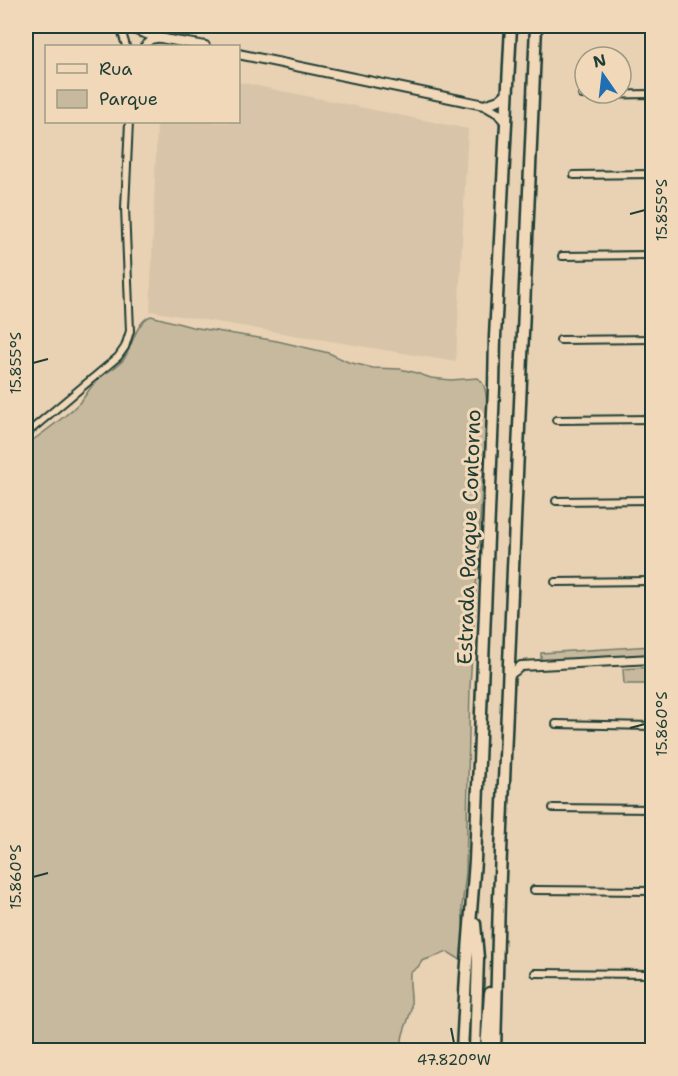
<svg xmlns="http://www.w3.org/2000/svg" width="678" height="1076" viewBox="0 0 678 1076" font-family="'Shantell Sans',sans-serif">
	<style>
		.built { fill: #d8c5a9 }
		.green { fill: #c7b99e; stroke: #737b69; stroke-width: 1.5 }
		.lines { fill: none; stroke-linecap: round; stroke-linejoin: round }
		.minor-casing { stroke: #1f3d34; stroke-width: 10 }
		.tertiary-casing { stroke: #1f3d34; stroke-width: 12 }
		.trunk-casing { stroke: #1f3d34; stroke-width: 15 }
		.minor { stroke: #f1d8b9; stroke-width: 6 }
		.tertiary { stroke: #f1d8b9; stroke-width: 8 }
		.trunk { stroke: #f1d8b9; stroke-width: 10 }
		.ticks { fill: none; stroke: #1f3d34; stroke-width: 2 }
		.labels { text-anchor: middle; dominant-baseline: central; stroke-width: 6; stroke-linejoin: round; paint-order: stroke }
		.street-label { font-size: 21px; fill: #1f3d34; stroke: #f1d8b9 }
		.neatline { fill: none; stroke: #1f3d34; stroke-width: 2 }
		.ticks-label { font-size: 15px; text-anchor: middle; fill: #1f3d34 }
	</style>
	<rect width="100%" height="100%" fill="#e9d2b4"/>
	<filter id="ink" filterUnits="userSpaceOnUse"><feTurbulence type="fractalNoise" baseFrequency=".0167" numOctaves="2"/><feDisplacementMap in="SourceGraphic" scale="12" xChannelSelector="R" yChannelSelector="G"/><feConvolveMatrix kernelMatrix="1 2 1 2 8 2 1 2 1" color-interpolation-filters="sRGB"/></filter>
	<g filter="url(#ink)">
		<polygon class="built" points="239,82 468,129 456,362 150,311 157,122 238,122"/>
		<g class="green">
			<path d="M151 316 192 327 277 341 329 353 348 362 373 368 400 369 413 372 431 378 451 380 478 378C490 387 486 410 486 424L470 687 466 872 462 907 466 957 459 959 448 952 422 961 418 967 410 973C409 985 412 996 411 1008 409 1024 400 1032 402 1050H26V445C44 432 62 420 78 404 86 397 90 386 98 379 107 371 117 368 124 359 132 347 136 321 151 316Z"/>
			<polygon points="652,646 652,654 541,661 541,653"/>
			<polygon points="652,667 652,684 624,684 623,669"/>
		</g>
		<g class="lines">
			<defs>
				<g id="minor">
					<polyline points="120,26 126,46"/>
					<polyline points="144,46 151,40 161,38"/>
					<polyline points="582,95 652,94"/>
					<polyline points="574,175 652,174"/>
					<polyline points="562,256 652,255"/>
					<polyline points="560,340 652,339"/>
					<polyline points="556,420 652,419"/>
					<polyline points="26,434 118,357 125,347 130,331 125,208 129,122"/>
					<polyline points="556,501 652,500"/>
					<polyline points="555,582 652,581"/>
					<polyline points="556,724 652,726"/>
					<polyline points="553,808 652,809"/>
					<polyline points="534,890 652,891"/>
					<polyline points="535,973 652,974"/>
				</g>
				<g id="tertiary">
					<path d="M128 26C151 39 179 41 205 46"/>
					<polyline points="238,54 484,105 498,113 506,123"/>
					<polyline points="484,105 499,100 508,92"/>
					<polyline points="508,676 521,666 652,659"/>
				</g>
				<g id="trunk">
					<polyline points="462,1050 466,976 475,861 494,388 495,337 511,26"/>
					<polyline points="475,1050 478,958 475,924"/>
					<polyline points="486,1050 490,993"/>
					<polyline points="495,1050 499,899 536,26"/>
				</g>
			</defs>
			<use href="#minor" class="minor-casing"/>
			<use href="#tertiary" class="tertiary-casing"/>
			<use href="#trunk" class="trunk-casing"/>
			<use href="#minor" class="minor"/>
			<use href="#tertiary" class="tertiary"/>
			<use href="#trunk" class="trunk"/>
		</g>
	</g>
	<path class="ticks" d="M630 214 645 210M33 363 48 359M630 728 645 724M33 877 48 873M451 1028 454 1043"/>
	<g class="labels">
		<g class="street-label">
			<text transform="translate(469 537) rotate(-88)">Estrada Parque Contorno</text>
		</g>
	</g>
	<rect width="678" height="1076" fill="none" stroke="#f1d8b9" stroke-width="66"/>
	<rect x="45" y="45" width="195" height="78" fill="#f1d8b9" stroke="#9d9a84" stroke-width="1.5"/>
	<rect x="57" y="64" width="30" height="9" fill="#f1d8b9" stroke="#9d9a84" stroke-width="1.5"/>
	<text x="99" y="75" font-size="18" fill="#1f3d34">Rua</text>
	<rect x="57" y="90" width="30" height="18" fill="#c7b99e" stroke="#9d9a84" stroke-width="1.5"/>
	<text x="99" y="105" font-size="18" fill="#1f3d34">Parque</text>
	<g transform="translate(603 75) rotate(346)"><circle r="28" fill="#f1d8b9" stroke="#9d9a84" stroke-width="1.5"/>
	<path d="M0-4.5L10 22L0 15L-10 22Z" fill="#1f6fb2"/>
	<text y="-9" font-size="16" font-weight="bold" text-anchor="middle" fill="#1f3d34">N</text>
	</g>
	<rect x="33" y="33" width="612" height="1010" class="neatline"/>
	<g class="ticks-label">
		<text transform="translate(662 210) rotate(-90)" y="5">15.855°S</text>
		<text transform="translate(16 363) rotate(-90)" y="5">15.855°S</text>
		<text transform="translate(662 724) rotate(-90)" y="5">15.860°S</text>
		<text transform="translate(16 877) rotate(-90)" y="5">15.860°S</text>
		<text x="454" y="1065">47.820°W</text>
	</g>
</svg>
